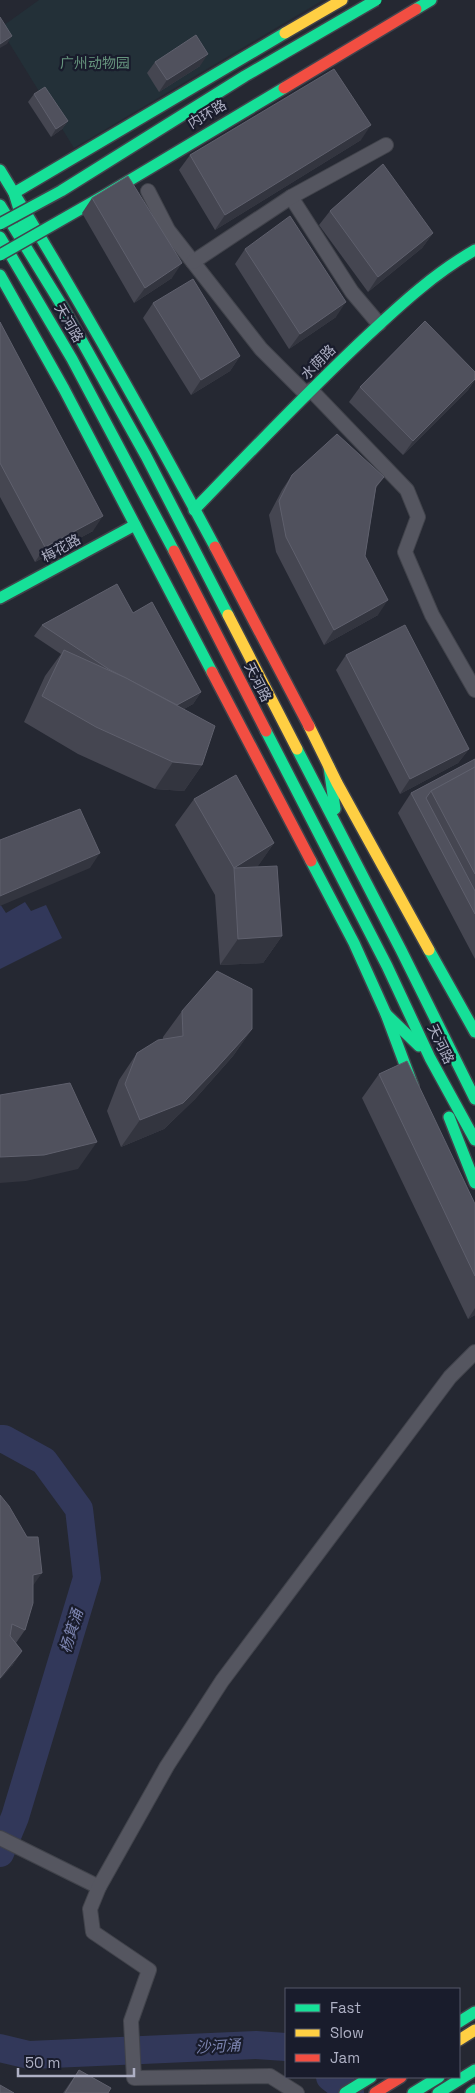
<svg xmlns="http://www.w3.org/2000/svg" width="475" height="2093" viewBox="0 0 475 2093" font-family="'Space Grotesk','Noto Sans SC',sans-serif">
	<style>
		.green { fill: #233038 }
		.water { fill: #32385a }
		.lines { fill: none; stroke-linecap: round; stroke-linejoin: round }
		.river { stroke: #32385a; stroke-width: 28 }
		.street-casing { stroke: #41434b; stroke-width: 16 }
		.fast-casing { stroke: #41434b; stroke-width: 14 }
		.slow-casing { stroke: #41434b; stroke-width: 14 }
		.jam-casing { stroke: #41434b; stroke-width: 14 }
		.street { stroke: #555660; stroke-width: 14 }
		.fast { stroke: #16e098; stroke-width: 11 }
		.slow { stroke: #ffcf43; stroke-width: 11 }
		.jam { stroke: #f24e42; stroke-width: 11 }
		.fast-bridge-casing { stroke: #42444d; stroke-width: 14; stroke-linecap: butt }
		.jam-bridge-casing { stroke: #42444d; stroke-width: 14; stroke-linecap: butt }
		.fast-bridge { stroke: #16e098; stroke-width: 11 }
		.jam-bridge { stroke: #f24e42; stroke-width: 11 }
		.wall { fill: #454651 }
		.shaded-wall { fill: #33353f }
		.building { fill: #50515d; stroke: #5f606d }
		.labels { text-anchor: middle; dominant-baseline: central; stroke-width: 4.5; stroke-linejoin: round; paint-order: stroke }
		.park-label { font-size: 14px; fill: #66947d; stroke: #191c2c }
		.street-label { font-size: 14px; fill: #aeb0c4; stroke: #191c2c }
		.water-label { font-size: 15px; font-style: italic; fill: #7d85b1; stroke: #191c2c }
	</style>
	<rect width="100%" height="100%" fill="#252832"/>
	<polygon class="green" points="39,0 323,0 74,148 0,28"/>
	<polygon class="water" points="25,902 31,911 46,905 62,938 0,969 0,904 6,913"/>
	<g class="lines">
		<g class="river">
			<polyline points="0,1439 4,1439 44,1461 79,1509 87,1578 15,1817 0,1853"/>
			<polyline points="0,2048 29,2055 256,2045 286,2047"/>
			<polyline points="330,2077 350,2093"/>
		</g>
		<defs>
			<g id="street">
				<polyline points="148,191 168,230 193,262 261,349 306,394"/>
				<polyline points="291,197 352,292 379,324"/>
				<polyline points="193,262 291,197 386,145"/>
				<polyline points="311,390 407,490 418,517 405,552 432,615 475,690"/>
				<polyline points="0,1838 99,1887"/>
				<polyline points="297,2093 270,2076 134,2078 131,2021 149,1970 93,1932 90,1909 99,1887 167,1766 222,1681 450,1377 475,1352"/>
			</g>
			<g id="fast">
				<polyline points="416,9 431,0"/>
				<path d="M0 170C76 294 147 420 215 547"/>
				<polyline points="0,205 64,309 146,456 228,615"/>
				<polyline points="25,229 14,193 285,33"/>
				<polyline points="0,237 72,359 174,551"/>
				<polyline points="0,275 64,389 212,672"/>
				<path d="M194 510C251 451 308 391 368 335 402 303 435 273 475 250"/>
				<polyline points="0,598 135,525"/>
				<polyline points="266,731 387,966 430,1058 475,1140"/>
				<polyline points="297,749 401,950 475,1099"/>
				<polyline points="329,767 335,809"/>
				<polyline points="311,861 354,943 386,1014 413,1086"/>
				<polyline points="429,950 475,1032"/>
				<polyline points="386,1014 419,1046"/>
				<polyline points="449,1117 475,1183"/>
				<polyline points="459,2022 475,2012"/>
				<polyline points="345,2093 371,2077"/>
				<polyline points="413,2093 439,2077"/>
				<polyline points="438,2093 475,2070"/>
				<polyline points="471,2093 475,2090"/>
			</g>
			<g id="slow">
				<polyline points="285,33 342,0"/>
				<polyline points="228,615 297,749"/>
				<polyline points="309,726 337,783 429,950"/>
				<polyline points="459,2040 475,2030"/>
			</g>
			<g id="jam">
				<polyline points="215,547 309,726"/>
				<polyline points="174,551 266,731"/>
				<polyline points="212,672 311,861"/>
				<polyline points="375,2093 401,2077"/>
			</g>
		</defs>
		<use href="#street" class="street-casing"/>
		<use href="#fast" class="fast-casing"/>
		<use href="#slow" class="slow-casing"/>
		<use href="#jam" class="jam-casing"/>
		<use href="#street" class="street"/>
		<use href="#fast" class="fast"/>
		<use href="#slow" class="slow"/>
		<use href="#jam" class="jam"/>
		<defs>
			<g id="fast-bridge">
				<polyline points="0,224 61,191 245,76 376,0"/>
				<polyline points="0,255 105,195 284,88"/>
			</g>
			<polyline id="jam-bridge" points="284,88 416,9"/>
		</defs>
		<use href="#fast-bridge" class="fast-bridge-casing"/>
		<use href="#jam-bridge" class="jam-bridge-casing"/>
		<use href="#fast-bridge" class="fast-bridge"/>
		<use href="#jam-bridge" class="jam-bridge"/>
	</g>
	<g class="wall">
		<polygon points="155,62 200,66 159,92 147,73"/>
		<polygon points="34,94 68,121 62,129 51,137 28,102"/>
		<polygon points="361,140 215,230 179,170 190,155"/>
		<polygon points="92,198 172,278 134,303 82,213"/>
		<polygon points="330,211 433,233 422,248 368,292 319,225"/>
		<polygon points="245,249 336,317 289,349 235,264"/>
		<polygon points="153,303 240,356 230,371 191,395 143,318"/>
		<polygon points="0,322 93,531 35,562 0,497"/>
		<polygon points="475,372 475,380 468,390 403,455 349,402 360,387"/>
		<polygon points="292,475 384,477 376,488 365,556 378,615 324,645 276,552 269,515 282,490"/>
		<polygon points="133,613 201,692 193,704 184,709 202,765 184,791 155,789 78,754 24,722 45,676 61,654 34,636 42,625"/>
		<polygon points="346,655 469,749 458,763 400,794 336,670"/>
		<polygon points="475,759 475,959 398,813 411,793"/>
		<polygon points="194,799 274,843 257,867 282,936 263,963 220,965 215,895 175,825"/>
		<polygon points="182,1011 252,1029 233,1056 195,1099 164,1129 121,1147 107,1111 119,1080 137,1053 163,1039 163,1037"/>
		<polygon points="379,1074 475,1204 475,1315 468,1319 362,1098"/>
		<polygon points="0,1495 33,1586 25,1630 16,1643 22,1651 12,1666"/>
		<polygon points="79,2070 108,2093 63,2093"/>
	</g>
	<g class="shaded-wall">
		<polygon points="12,36 7,44 0,48 0,44"/>
		<polygon points="208,54 200,66 159,92 167,80"/>
		<polygon points="68,121 62,129 51,137 56,129"/>
		<polygon points="371,125 361,140 215,230 225,215"/>
		<polygon points="433,233 422,248 368,292 378,277"/>
		<polygon points="182,263 172,278 134,303 145,288"/>
		<polygon points="346,302 336,317 289,349 300,334"/>
		<polygon points="240,356 230,371 191,395 201,380"/>
		<polygon points="475,379 475,380 468,390 403,455 413,441"/>
		<polygon points="103,516 93,531 35,562 45,547"/>
		<polygon points="388,600 378,615 324,645 334,630"/>
		<polygon points="201,692 193,704 160,722 168,710"/>
		<polygon points="469,749 458,763 400,794 410,779"/>
		<polygon points="173,762 202,765 184,791 155,789"/>
		<polygon points="274,843 256,869 234,868"/>
		<polygon points="100,853 90,868 0,906 0,896"/>
		<polygon points="282,936 263,963 220,965 238,939"/>
		<polygon points="252,1029 233,1056 195,1099 164,1129 121,1147 140,1120"/>
		<polygon points="97,1142 78,1169 26,1181 0,1183 0,1157"/>
		<polygon points="475,1308 475,1315 468,1319"/>
		<polygon points="42,1573 32,1587 33,1575"/>
		<polygon points="22,1651 12,1666 0,1680 0,1678"/>
	</g>
	<g class="building">
		<polygon points="0,17 12,36 0,44"/>
		<polygon points="196,35 208,54 167,80 155,62"/>
		<polygon points="334,69 371,125 225,215 190,155"/>
		<polygon points="45,87 68,121 56,129 34,94"/>
		<polygon points="383,164 433,233 378,277 330,211"/>
		<polygon points="128,176 182,263 145,288 92,198"/>
		<polygon points="290,216 346,302 300,334 245,249"/>
		<polygon points="193,279 240,356 201,380 153,303"/>
		<polygon points="425,321 475,372 475,379 413,441 360,387"/>
		<polygon points="0,322 103,516 45,547 0,463"/>
		<polygon points="337,434 384,477 376,486 365,556 388,600 334,630 286,537 279,501 292,475"/>
		<polygon points="117,584 133,613 152,602 201,692 177,705 126,678 110,670 42,625"/>
		<polygon points="405,625 469,749 410,779 346,655"/>
		<polygon points="64,650 126,678 215,726 202,765 173,762 96,727 42,696"/>
		<polygon points="475,759 475,767 431,791 426,798 475,891 475,914 411,793"/>
		<polygon points="475,767 475,874 431,791"/>
		<polygon points="236,775 274,843 234,868 194,799"/>
		<polygon points="80,809 100,853 0,896 0,840"/>
		<polygon points="277,866 282,936 238,939 234,868"/>
		<polygon points="217,971 252,989 252,1029 213,1072 183,1103 140,1120 125,1084 137,1053 158,1040 183,1036 182,1011"/>
		<polygon points="407,1061 475,1204 475,1276 379,1074"/>
		<polygon points="70,1083 97,1142 44,1155 0,1157 0,1095"/>
		<polygon points="0,1495 9,1506 27,1537 38,1537 42,1573 33,1575 33,1603 25,1630 12,1624 10,1636 22,1651 0,1678"/>
		<polygon points="79,2070 111,2088 108,2093 65,2093"/>
		<polygon points="0,2085 14,2093 0,2093"/>
	</g>
	<g class="labels">
		<g class="park-label">
			<text x="95" y="63">广州动物园</text>
		</g>
		<g class="street-label">
			<text transform="translate(207 114) rotate(-31)">内环路</text>
			<text transform="translate(69 323) rotate(60)">天河路</text>
			<text transform="translate(318 362) rotate(-45)">水荫路</text>
			<text transform="translate(61 548) rotate(-29)">梅花路</text>
			<text transform="translate(258 682) rotate(63)">天河路</text>
			<text transform="translate(441 1044) rotate(64)">天河路</text>
		</g>
		<g class="water-label">
			<text transform="translate(71 1631) rotate(-73)">杨箕涌</text>
			<text transform="translate(218 2046) rotate(-3)">沙河涌</text>
		</g>
	</g>
	<rect x="285" y="1988" width="175" height="90" fill="#191c2c" stroke="#555769"/>
	<rect x="295" y="2004" width="25" height="8" fill="#16e098" stroke="#555769"/>
	<text x="330" y="2013" font-size="15" fill="#aeb0c4">Fast</text>
	<rect x="295" y="2029" width="25" height="8" fill="#ffcf43" stroke="#555769"/>
	<text x="330" y="2038" font-size="15" fill="#aeb0c4">Slow</text>
	<rect x="295" y="2054" width="25" height="8" fill="#f24e42" stroke="#555769"/>
	<text x="330" y="2063" font-size="15" fill="#aeb0c4">Jam</text>
	<path d="M18 2068v8h116v-8" fill="none" stroke="#aeb0c4" stroke-width="2.5"/>
	<text x="25" y="2068" font-size="15" fill="#aeb0c4" stroke="#191c2c" stroke-width="4" paint-order="stroke">50 m</text>
</svg>
